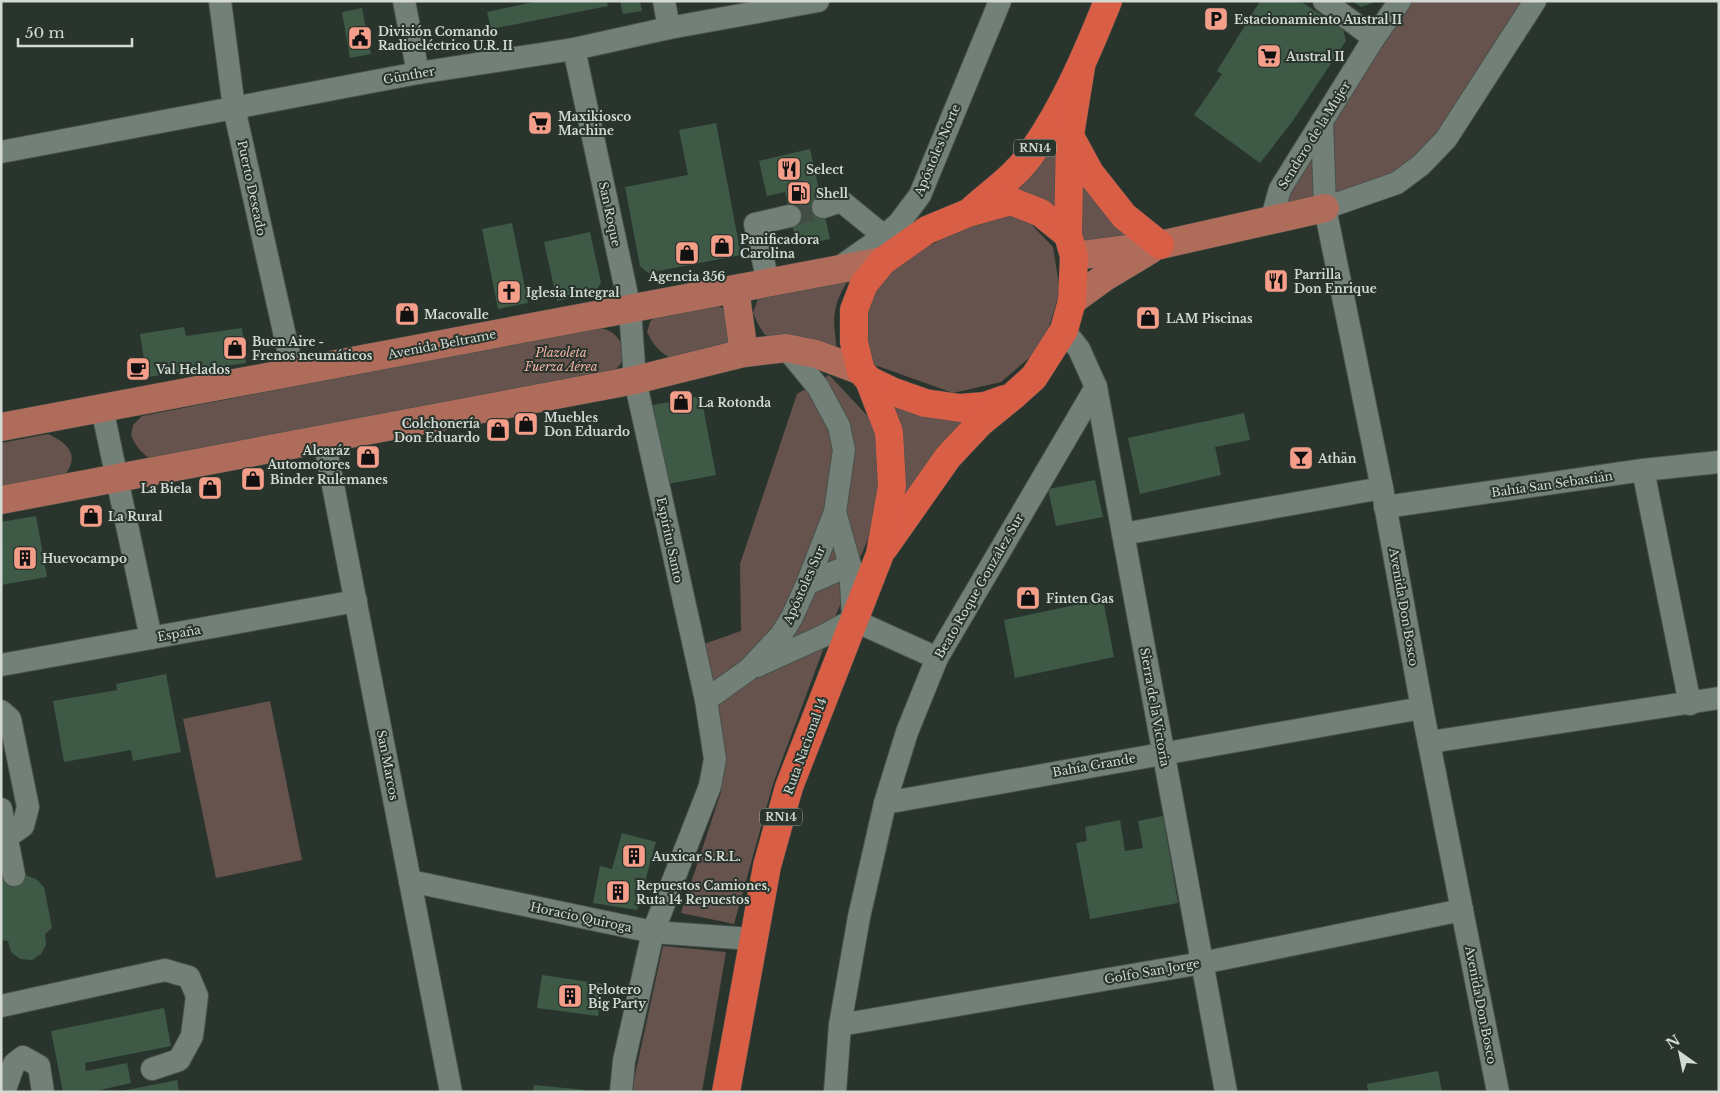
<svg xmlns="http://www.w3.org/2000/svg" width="1720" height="1093" viewBox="0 0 1720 1093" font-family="'Libre Baskerville',serif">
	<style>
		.green { fill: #67534e }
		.building { fill: #3e5a47 }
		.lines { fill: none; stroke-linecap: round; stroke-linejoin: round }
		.minor-tunnel { stroke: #424d46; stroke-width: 22; stroke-dasharray: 22 11; stroke-linecap: butt }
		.minor-casing { stroke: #48514a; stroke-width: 24 }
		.major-casing { stroke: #48514a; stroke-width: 29 }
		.highway-casing { stroke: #48514a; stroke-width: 29 }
		.minor { stroke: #738077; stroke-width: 22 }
		.major { stroke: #b06c5a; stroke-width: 28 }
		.highway { stroke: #d95e46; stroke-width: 28 }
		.labels { text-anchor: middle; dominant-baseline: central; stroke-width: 4; stroke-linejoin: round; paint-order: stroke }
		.shield { fill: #29342d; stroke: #a0a8a2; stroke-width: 1 }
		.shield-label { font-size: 11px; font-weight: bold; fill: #d3dad4 }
		.poi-label { font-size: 12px; font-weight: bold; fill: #d3dad4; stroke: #29342d; text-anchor: start }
		.street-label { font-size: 12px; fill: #d3dad4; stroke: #29342d }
		.park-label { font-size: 12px; font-style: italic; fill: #f1b3a5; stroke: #29342d }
	</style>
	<rect width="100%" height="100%" fill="#29342d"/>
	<g class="green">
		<polygon points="1400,1 1535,1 1421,165 1271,221"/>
		<polygon points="1068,128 1062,220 998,190"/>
		<polygon points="1077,173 1101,210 1136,236 1078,244"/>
		<polygon points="995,212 1027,220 1053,247 1060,291 1043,346 1001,382 953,393 875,365 861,344 872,285 889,265 935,243 969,220"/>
		<path d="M849 279C830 308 833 322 838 355L765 335 759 326 753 313 758 299 766 292Z"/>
		<path d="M711 303 725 309 732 316 729 344 670 358C658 351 653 344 647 332L650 322 658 313Z"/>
		<path d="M599 327C604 329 611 331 614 334 624 343 627 358 618 367 614 371 608 372 603 374L154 461C142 454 136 447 131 435L133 425 142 416Z"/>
		<polygon points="829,375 878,427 882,477 868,539 836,615 773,784 734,924 681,913 721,792 723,740 704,644 741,631 740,564 797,394"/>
		<polygon points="878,392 975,414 901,508"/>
		<path d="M48 434C68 443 80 455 65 475L1 490V443Z"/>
		<polygon points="270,701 302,860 216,878 183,719"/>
		<polygon points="663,946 726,952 702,1092 633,1092 634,1080"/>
	</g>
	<g class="building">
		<polygon points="538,1 607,1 608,6 491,29 487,12"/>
		<polygon points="620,1 640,1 642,11 623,14"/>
		<polygon points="1260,1 1300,1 1343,29 1346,41 1292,122 1260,163 1194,115 1222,74 1217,71"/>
		<polygon points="1352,1 1375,1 1375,2 1361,7"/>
		<polygon points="362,8 371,54 350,58 342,12"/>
		<polygon points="716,123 741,255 648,273 640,266 625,187 688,175 679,130"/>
		<polygon points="810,149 830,239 797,246 785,192 767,196 759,161"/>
		<polygon points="512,223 528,303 498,309 482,229"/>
		<polygon points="590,232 601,283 594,293 557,301 544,242"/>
		<polygon points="184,327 186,336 242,328 246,363 147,377 140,334"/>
		<polygon points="701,396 716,475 668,484 653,405"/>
		<polygon points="1244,413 1250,440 1215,447 1221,475 1140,494 1128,438"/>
		<polygon points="1095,480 1103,517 1056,526 1048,489"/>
		<polygon points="36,516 47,577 1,585 1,539 3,539 1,522"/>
		<polygon points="1103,599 1114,657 1015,678 1004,620"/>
		<polygon points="166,674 181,752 133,761 131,750 64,762 53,701 117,690 116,684"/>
		<polygon points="1163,816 1178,903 1090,919 1076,843 1087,841 1085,827 1120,820 1125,851 1143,848 1138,821"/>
		<polygon points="622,833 656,842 637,910 593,903 600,866 612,869"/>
		<polygon points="14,875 25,875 36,879 44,887 52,928 45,934 46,945 41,954 32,960 20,959 11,952 8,941 1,940 1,880"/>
		<polygon points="542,975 603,984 598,1016 537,1008"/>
		<polygon points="164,1008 171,1046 85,1063 86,1071 127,1063 131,1083 91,1092 63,1092 51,1031"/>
		<polygon points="1438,1071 1442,1092 1368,1092 1367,1084"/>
		<polygon points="177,1080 179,1092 122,1092 122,1091"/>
		<polygon points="534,1085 585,1090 585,1092 533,1092"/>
	</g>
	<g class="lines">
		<polyline class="minor-tunnel" points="790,216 823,207"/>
		<defs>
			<g id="minor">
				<polyline points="220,1 234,108 293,372"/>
				<polyline points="404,1 418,73"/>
				<polyline points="664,1 669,28"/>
				<polyline points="1324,1 1374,38"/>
				<polyline points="574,49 630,309 635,380 706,700"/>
				<polyline points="1322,121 1325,208 1382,488 1422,708 1498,1092"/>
				<polyline points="1,152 418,73 574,49 669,28 818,1"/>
				<polyline points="823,207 841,201 884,236"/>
				<polyline points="1325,208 1397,183 1421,165 1446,139 1535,1"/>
				<polyline points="1271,221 1280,189 1374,38 1400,1"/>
				<polyline points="837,269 884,236 899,223 920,195 1000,1"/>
				<polyline points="768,282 755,224 790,216"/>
				<polyline points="1064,330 1079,349 1096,387 1226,1092"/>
				<polyline points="102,408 151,638"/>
				<polyline points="324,439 451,1092"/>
				<polyline points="1643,470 1690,704"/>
				<polyline points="1385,507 1643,470 1719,462"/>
				<polyline points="835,512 850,565 853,619"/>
				<polyline points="1123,534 1382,488"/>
				<polyline points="807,584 850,565"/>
				<polyline points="853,620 937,658"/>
				<polyline points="1,665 356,601"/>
				<polyline points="757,666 821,637 853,620"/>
				<polyline points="1,711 10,719 28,807 23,826 7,837 1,836"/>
				<polyline points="1430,742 1719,698"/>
				<polyline points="885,803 1422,708"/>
				<polyline points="1,809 14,875"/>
				<polyline points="410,881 653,932 752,939"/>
				<polyline points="1,1006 165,970 189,977 197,996 192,1036 179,1060 152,1069"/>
				<polyline points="840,1025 1202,963 1462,910"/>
				<polyline points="4,1092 14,1064 23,1057 39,1066 43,1092"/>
				<polyline points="621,1092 624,1061 653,932 710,786 715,759 706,700 748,670 781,635 792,617 807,584 835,512 844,450 839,426 818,387 786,348"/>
				<polyline points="835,1092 840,1025 859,917 885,803 907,732 937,658 1096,387"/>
			</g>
			<g id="major">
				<polyline points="1074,256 1160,245 1325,208"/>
				<polyline points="735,289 744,353"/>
				<polyline points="1072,301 1105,277 1150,250"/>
				<polyline points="1,427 883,261"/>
				<polyline points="1,500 635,380 744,353 786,348 816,354 861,371"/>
			</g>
			<g id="highway">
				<polyline points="1071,138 1090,173 1124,216 1160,245"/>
				<path d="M973 209C993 191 1018 174 1033 151 1065 105 1087 53 1108 1"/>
				<polyline points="1005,399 985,406 960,408 925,403 894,392 869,380 861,371 854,342 854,310 864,284 883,261 927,230 968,213 1011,201 1041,213 1068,235"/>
				<polyline points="884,548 948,457 980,423 1013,396 1034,377 1064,330 1072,301 1074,256 1068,235 1070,135 1081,67"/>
				<polyline points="726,1092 767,866 789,787 880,554 892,486 889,432 869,380"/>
			</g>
		</defs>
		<use href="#minor" class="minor-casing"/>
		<use href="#major" class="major-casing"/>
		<use href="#highway" class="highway-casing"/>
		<use href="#minor" class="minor"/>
		<use href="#major" class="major"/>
		<use href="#highway" class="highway"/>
	</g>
	<defs>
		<symbol id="parking-square" viewBox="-11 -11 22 22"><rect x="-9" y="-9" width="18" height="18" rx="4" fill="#f49e8a" stroke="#29342d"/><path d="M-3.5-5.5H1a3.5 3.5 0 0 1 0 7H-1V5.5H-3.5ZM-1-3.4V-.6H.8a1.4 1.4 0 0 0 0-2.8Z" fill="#111"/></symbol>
		<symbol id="civic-square" viewBox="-11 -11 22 22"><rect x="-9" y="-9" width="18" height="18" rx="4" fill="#f49e8a" stroke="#29342d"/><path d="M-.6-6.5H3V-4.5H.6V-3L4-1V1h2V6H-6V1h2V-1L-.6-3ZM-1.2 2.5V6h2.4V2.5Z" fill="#111"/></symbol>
		<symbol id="supermarket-square" viewBox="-11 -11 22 22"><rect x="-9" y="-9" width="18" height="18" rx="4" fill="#f49e8a" stroke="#29342d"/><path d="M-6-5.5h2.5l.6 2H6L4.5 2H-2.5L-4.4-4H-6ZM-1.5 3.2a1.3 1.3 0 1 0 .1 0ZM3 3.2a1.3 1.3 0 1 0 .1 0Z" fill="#111"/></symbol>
		<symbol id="restaurant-square" viewBox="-11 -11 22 22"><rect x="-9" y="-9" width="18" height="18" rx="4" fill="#f49e8a" stroke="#29342d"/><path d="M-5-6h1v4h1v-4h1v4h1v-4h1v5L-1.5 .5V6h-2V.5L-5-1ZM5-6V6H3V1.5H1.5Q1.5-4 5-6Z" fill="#111"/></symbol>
		<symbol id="fuel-square" viewBox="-11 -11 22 22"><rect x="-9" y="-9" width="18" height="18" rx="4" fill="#f49e8a" stroke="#29342d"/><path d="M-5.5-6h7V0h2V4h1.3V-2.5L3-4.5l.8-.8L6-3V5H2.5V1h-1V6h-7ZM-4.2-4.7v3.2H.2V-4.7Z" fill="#111"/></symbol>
		<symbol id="shop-square" viewBox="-11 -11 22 22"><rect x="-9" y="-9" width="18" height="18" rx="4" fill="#f49e8a" stroke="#29342d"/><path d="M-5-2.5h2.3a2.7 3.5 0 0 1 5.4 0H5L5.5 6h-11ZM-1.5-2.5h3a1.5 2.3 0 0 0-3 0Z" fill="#111"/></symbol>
		<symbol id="church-square" viewBox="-11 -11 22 22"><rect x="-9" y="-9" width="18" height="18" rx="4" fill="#f49e8a" stroke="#29342d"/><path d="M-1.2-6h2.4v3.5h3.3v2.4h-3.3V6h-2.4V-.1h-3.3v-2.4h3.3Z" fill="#111"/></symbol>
		<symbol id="cafe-square" viewBox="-11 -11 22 22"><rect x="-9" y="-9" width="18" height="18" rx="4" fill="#f49e8a" stroke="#29342d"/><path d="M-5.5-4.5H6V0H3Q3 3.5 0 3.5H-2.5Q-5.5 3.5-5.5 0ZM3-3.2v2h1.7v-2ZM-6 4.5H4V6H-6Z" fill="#111"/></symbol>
		<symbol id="bar-square" viewBox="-11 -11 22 22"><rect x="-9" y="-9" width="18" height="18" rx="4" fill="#f49e8a" stroke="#29342d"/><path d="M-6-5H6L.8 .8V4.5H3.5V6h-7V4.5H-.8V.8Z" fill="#111"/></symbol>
		<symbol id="building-square" viewBox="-11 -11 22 22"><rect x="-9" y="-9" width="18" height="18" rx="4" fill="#f49e8a" stroke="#29342d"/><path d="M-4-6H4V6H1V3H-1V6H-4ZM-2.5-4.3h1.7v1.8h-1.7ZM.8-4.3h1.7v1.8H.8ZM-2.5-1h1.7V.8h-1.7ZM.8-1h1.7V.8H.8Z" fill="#111"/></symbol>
	</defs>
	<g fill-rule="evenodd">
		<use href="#parking-square" x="1202" y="5" width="28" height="28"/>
		<use href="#civic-square" x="346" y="24" width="28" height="28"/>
		<use href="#supermarket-square" x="1255" y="42" width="28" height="28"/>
		<use href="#supermarket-square" x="526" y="109" width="28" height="28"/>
		<use href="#restaurant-square" x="775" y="155" width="28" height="28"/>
		<use href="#fuel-square" x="785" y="179" width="28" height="28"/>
		<use href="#shop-square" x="708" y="232" width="28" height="28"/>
		<use href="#shop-square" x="673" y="239" width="28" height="28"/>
		<use href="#restaurant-square" x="1262" y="267" width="28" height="28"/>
		<use href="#church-square" x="495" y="278" width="28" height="28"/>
		<use href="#shop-square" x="393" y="300" width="28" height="28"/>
		<use href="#shop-square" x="1134" y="304" width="28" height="28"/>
		<use href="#shop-square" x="221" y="334" width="28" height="28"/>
		<use href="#cafe-square" x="124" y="355" width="28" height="28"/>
		<use href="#shop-square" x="667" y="388" width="28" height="28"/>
		<use href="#shop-square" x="512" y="410" width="28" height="28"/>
		<use href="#shop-square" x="484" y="416" width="28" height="28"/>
		<use href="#shop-square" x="354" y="443" width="28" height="28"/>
		<use href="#bar-square" x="1287" y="444" width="28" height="28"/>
		<use href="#shop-square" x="239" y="465" width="28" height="28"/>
		<use href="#shop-square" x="196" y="474" width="28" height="28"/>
		<use href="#shop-square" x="77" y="502" width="28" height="28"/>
		<use href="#building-square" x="11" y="544" width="28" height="28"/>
		<use href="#shop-square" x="1014" y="584" width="28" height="28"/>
		<use href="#building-square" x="620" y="842" width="28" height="28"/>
		<use href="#building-square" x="604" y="878" width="28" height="28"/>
		<use href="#building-square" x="556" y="982" width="28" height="28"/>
	</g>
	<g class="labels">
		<g class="shield">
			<rect x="1014" y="139.5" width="42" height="17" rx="4"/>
			<rect x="760" y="808.5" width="42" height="17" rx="4"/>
		</g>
		<g class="shield-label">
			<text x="1035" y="148">RN14</text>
			<text x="781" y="817">RN14</text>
		</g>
		<g class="poi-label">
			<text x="1234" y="19">Estacionamiento Austral II</text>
			<text x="378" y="31">División Comando<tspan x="378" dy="14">Radioeléctrico U.R. II</tspan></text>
			<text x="1286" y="56">Austral II</text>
			<text x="558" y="116">Maxikiosco<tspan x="558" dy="14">Machine</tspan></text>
			<text x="806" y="169">Select</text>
			<text x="816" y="193">Shell</text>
			<text x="740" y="239">Panificadora<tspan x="740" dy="14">Carolina</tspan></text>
			<text x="1294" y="274">Parrilla<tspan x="1294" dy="14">Don Enrique</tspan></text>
			<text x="687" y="276" text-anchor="middle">Agencia 356</text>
			<text x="526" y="292">Iglesia Integral</text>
			<text x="424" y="314">Macovalle</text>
			<text x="1166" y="318">LAM Piscinas</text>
			<text x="252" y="341">Buen Aire -<tspan x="252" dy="14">Frenos neumáticos</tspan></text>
			<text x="156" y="369">Val Helados</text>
			<text x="698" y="402">La Rotonda</text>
			<text x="544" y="417">Muebles<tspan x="544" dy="14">Don Eduardo</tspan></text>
			<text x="480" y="423" text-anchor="end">Colchonería<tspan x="480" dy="14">Don Eduardo</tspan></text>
			<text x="350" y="450" text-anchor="end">Alcaráz<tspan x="350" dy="14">Automotores</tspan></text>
			<text x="1318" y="458">Athän</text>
			<text x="270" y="479">Binder Rulemanes</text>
			<text x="192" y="488" text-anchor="end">La Biela</text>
			<text x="108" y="516">La Rural</text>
			<text x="42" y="558">Huevocampo</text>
			<text x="1046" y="598">Finten Gas</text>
			<text x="652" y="856">Auxicar S.R.L.</text>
			<text x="636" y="885">Repuestos Camiones,<tspan x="636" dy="14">Ruta 14 Repuestos</tspan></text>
			<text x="588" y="989">Pelotero<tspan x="588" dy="14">Big Party</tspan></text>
		</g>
		<g class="street-label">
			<text transform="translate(409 75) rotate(-10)">Günther</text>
			<text transform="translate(1314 135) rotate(-58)">Sendero de la Mujer</text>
			<text transform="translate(937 150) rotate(-67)">Apóstoles Norte</text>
			<text transform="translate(252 188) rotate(78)">Puerto Deseado</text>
			<text transform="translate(610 214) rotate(78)">San Roque</text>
			<text transform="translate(442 344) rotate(-11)">Avenida Beltrame</text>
			<text transform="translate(1552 484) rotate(-8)">Bahía San Sebastián</text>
			<text transform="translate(670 540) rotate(78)">Espíritu Santo</text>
			<text transform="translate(804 585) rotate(-66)">Apóstoles Sur</text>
			<text transform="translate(979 586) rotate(-60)">Beato Roque González Sur</text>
			<text transform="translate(1404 607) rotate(80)">Avenida Don Bosco</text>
			<text transform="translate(179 633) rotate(-10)">España</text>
			<text transform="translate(1155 707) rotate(80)">Sierra de la Victoria</text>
			<text transform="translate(805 746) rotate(-70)">Ruta Nacional 14</text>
			<text transform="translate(388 765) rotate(79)">San Marcos</text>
			<text transform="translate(1094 765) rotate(-10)">Bahía Grande</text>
			<text transform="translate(581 917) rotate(12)">Horacio Quiroga</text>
			<text transform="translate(1152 971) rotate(-10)">Golfo San Jorge</text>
			<text transform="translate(1481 1005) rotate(79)">Avenida Don Bosco</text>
		</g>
		<g class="park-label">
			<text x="561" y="352">Plazoleta<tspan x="561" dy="14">Fuerza Aérea</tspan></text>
		</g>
	</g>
	<rect width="1720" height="1093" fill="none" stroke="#d3dad4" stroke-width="5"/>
	<g transform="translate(1680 1053) rotate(327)" stroke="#29342d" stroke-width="4" paint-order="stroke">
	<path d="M0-4L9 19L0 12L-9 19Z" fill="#d3dad4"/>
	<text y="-8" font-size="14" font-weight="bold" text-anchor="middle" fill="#d3dad4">N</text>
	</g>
	<path d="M18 38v8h114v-8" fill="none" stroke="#d3dad4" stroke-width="2.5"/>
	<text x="25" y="38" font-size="15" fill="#d3dad4" stroke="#29342d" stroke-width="4" paint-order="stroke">50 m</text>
</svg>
